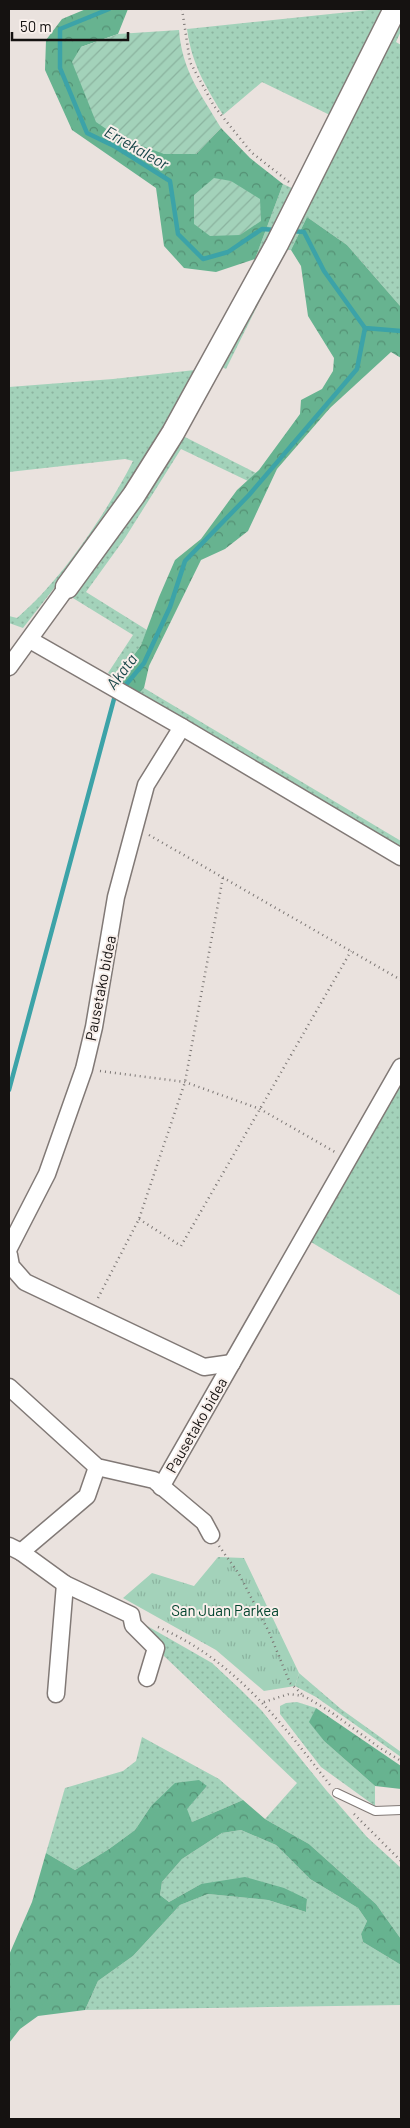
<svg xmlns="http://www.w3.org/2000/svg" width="410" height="2128" viewBox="0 0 410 2128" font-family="Barlow,sans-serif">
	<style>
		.grass { fill: url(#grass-dots) }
		.forest { fill: url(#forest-crowns) }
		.park { fill: url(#park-tufts) }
		.garden { fill: url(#garden-furrows) }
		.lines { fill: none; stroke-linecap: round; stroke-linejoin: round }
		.stream { stroke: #3ca3a8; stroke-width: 4.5 }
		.lane-casing { stroke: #817976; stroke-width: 10 }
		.street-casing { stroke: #817976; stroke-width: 19 }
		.secondary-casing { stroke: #817976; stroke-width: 25 }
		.path { stroke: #7b7674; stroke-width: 2.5; stroke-dasharray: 1 4; stroke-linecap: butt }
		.lane { stroke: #fff; stroke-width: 8 }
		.street { stroke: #fff; stroke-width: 16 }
		.secondary { stroke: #fff; stroke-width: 22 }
		.labels { text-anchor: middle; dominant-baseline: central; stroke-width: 4; stroke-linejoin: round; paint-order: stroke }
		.street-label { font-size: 15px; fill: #151211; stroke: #f8efeb }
		.park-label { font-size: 15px; fill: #01442d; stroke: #f8efeb }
		.water-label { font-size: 16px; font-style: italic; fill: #1a474a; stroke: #f8efeb }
	</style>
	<defs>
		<pattern id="grass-dots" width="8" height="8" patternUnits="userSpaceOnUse" patternTransform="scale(1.25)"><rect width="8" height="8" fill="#a3d2ba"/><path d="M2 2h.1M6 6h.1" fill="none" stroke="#8bb39f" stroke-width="1.8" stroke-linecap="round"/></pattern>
		<pattern id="forest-crowns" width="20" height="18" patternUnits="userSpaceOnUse" patternTransform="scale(1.25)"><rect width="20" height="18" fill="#67b390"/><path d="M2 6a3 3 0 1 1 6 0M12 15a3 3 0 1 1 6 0" fill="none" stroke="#549074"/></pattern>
		<pattern id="park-tufts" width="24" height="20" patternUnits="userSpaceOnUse" patternTransform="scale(1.25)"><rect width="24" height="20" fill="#a3d2ba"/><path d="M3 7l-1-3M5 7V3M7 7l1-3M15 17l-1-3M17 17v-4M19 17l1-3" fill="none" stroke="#8bb39f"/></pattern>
		<pattern id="garden-furrows" width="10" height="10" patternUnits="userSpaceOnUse" patternTransform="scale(1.25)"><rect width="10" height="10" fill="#a3d2ba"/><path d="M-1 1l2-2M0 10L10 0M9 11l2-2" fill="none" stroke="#8bb39f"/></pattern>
	</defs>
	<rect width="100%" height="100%" fill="#eae2de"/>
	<g class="grass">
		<path d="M378 9H389L334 117 262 82 223 115C205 85 192 65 187 29Z"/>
		<polygon points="401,13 401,31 396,42 401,45 401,307 347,245 307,217 291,250 285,250 226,369 220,366"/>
		<path d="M283 184 296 190 196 383 62 584 55 587 23 628 9 623V616L17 618C61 581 107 512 133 461L125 459 9 472V387L113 379 195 370 255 259Z"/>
		<polygon points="181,435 256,473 248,481 181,449 125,538 86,592 147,630 141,645 117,679 108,673 133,635 68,595"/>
		<polygon points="144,688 401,841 401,849 197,730 139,693"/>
		<polygon points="401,1084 401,1296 311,1242"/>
		<polygon points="142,1623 212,1663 241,1690 262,1711 326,1790 367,1837 401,1868 401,1939 376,1904 309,1844 265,1819 297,1783 164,1656 164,1651"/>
		<polygon points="299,1673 341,1709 401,1752 401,1757 316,1697 295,1686"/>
		<polygon points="297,1702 316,1708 310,1722 324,1741 375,1786 375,1806 321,1767 280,1714 280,1706 286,1703"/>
		<polygon points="142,1737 219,1779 243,1800 192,1822 186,1809 207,1786 151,1806 135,1830 109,1849 75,1870 46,1853 65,1788 123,1771 136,1761"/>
		<polygon points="241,1830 276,1845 310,1879 358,1908 367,1921 361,1934 363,1942 401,1965 401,2005 85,2010 98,1981 133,1956 180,1905 208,1894 268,1900 306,1912 307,1899 201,1884 169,1902 160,1895 162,1882 182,1859 222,1833"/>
	</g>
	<g class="forest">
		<polygon points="86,9 128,9 118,34 81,47 164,154 196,154 221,128 250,158 283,184 255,259 216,272 184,268 164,246 156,188 72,130 45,70 46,40 62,19"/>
		<polygon points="307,217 347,245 401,307 401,358 391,352 330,408 277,469 248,531 225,549 201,560 149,666 144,688 139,693 117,679 141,645 159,597 175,560 201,539 237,490 259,470 300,414 301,400 322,389 333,371 334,358 308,316 301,266 291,250"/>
		<polygon points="316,1708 401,1766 401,1789 375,1786 324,1741 309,1722"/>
		<polygon points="199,1780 207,1786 187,1809 192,1822 243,1800 265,1819 309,1844 376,1904 401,1939 401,1965 363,1942 361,1934 367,1921 358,1908 310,1879 276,1845 241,1830 222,1833 182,1859 162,1882 160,1895 169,1902 201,1884 245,1877 284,1888 307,1899 306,1912 268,1900 208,1894 180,1905 133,1956 98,1981 85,2010 38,2016 20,2029 9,2043 9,1955 32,1902 46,1853 75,1870 109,1849 135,1830 151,1806 175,1783"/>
	</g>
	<polygon class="park" points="218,1557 244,1558 299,1673 295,1686 264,1691 216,1650 123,1598 152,1573 194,1586"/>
	<g class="garden">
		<path d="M179 30C182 71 201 94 221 128L196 154H164L118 137 96 122 72 62 81 47 118 34Z"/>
		<polygon points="214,178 231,181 260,199 261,221 240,235 210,236 194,224 194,195"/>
	</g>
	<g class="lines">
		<g class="stream">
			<polyline points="109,9 60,29 60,68 87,133 116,147 170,181 178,234 203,259 228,252 262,229 276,230"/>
			<polyline points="291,231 304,232 324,271 365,328 401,331"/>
			<polyline points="9,1090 114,699 144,663 170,607 185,561 249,495 357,369 365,328"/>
		</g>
		<defs>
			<polyline id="lane" points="337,1793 375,1811 401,1810"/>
			<g id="street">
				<polyline points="30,640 182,727 401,857"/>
				<polyline points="9,667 67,587"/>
				<polyline points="9,1248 47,1174 84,1069 94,1027 116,897 146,785 182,727"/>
				<polyline points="9,1255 11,1266 25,1282 204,1367 232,1363"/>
				<polyline points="9,1387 97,1467 154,1480 204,1522 211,1535"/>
				<polyline points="161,1487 401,1067"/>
				<polyline points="9,1546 21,1552 65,1584 131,1615 133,1625 156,1648 147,1678"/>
				<polyline points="21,1552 87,1496 97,1467"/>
				<polyline points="56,1694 65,1584"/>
			</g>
			<polyline id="secondary" points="67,587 134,495 173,433 277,244 395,9"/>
		</defs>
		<use href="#lane" class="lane-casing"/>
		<use href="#street" class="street-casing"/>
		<use href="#secondary" class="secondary-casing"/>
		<g class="path">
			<polyline points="182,9 190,62 214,106 251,152 289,182"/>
			<polyline points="149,835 401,980"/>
			<polyline points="100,1071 185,1082 260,1109 335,1152"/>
			<polyline points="139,1219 181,1246 351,951"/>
			<polyline points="98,1298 139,1219 185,1082 223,877"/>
			<polyline points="219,1546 239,1574 269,1632 290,1683 304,1696"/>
			<path d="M158 1627C233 1659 281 1722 330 1785"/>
			<polyline points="264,1702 289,1694 304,1696 331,1712 380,1748 401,1761"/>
			<polyline points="354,1814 401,1861"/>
		</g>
		<use href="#lane" class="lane"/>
		<use href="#street" class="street"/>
		<use href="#secondary" class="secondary"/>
	</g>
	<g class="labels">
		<g class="street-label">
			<text transform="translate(100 988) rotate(-79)">Pausetako bidea</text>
			<text transform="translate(196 1425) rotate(-60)">Pausetako bidea</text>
		</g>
		<g class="park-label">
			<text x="225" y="1610">San Juan Parkea</text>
		</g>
		<g class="water-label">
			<text transform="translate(137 147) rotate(30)">Errekaleor</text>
			<text transform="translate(121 671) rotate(-53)">Akata</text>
		</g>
	</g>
	<rect width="410" height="2128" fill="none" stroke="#151211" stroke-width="20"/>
	<path d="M12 32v8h116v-8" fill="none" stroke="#151211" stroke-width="2.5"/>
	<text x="20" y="32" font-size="15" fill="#151211" stroke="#f8efeb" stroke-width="4" paint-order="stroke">50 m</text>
</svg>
